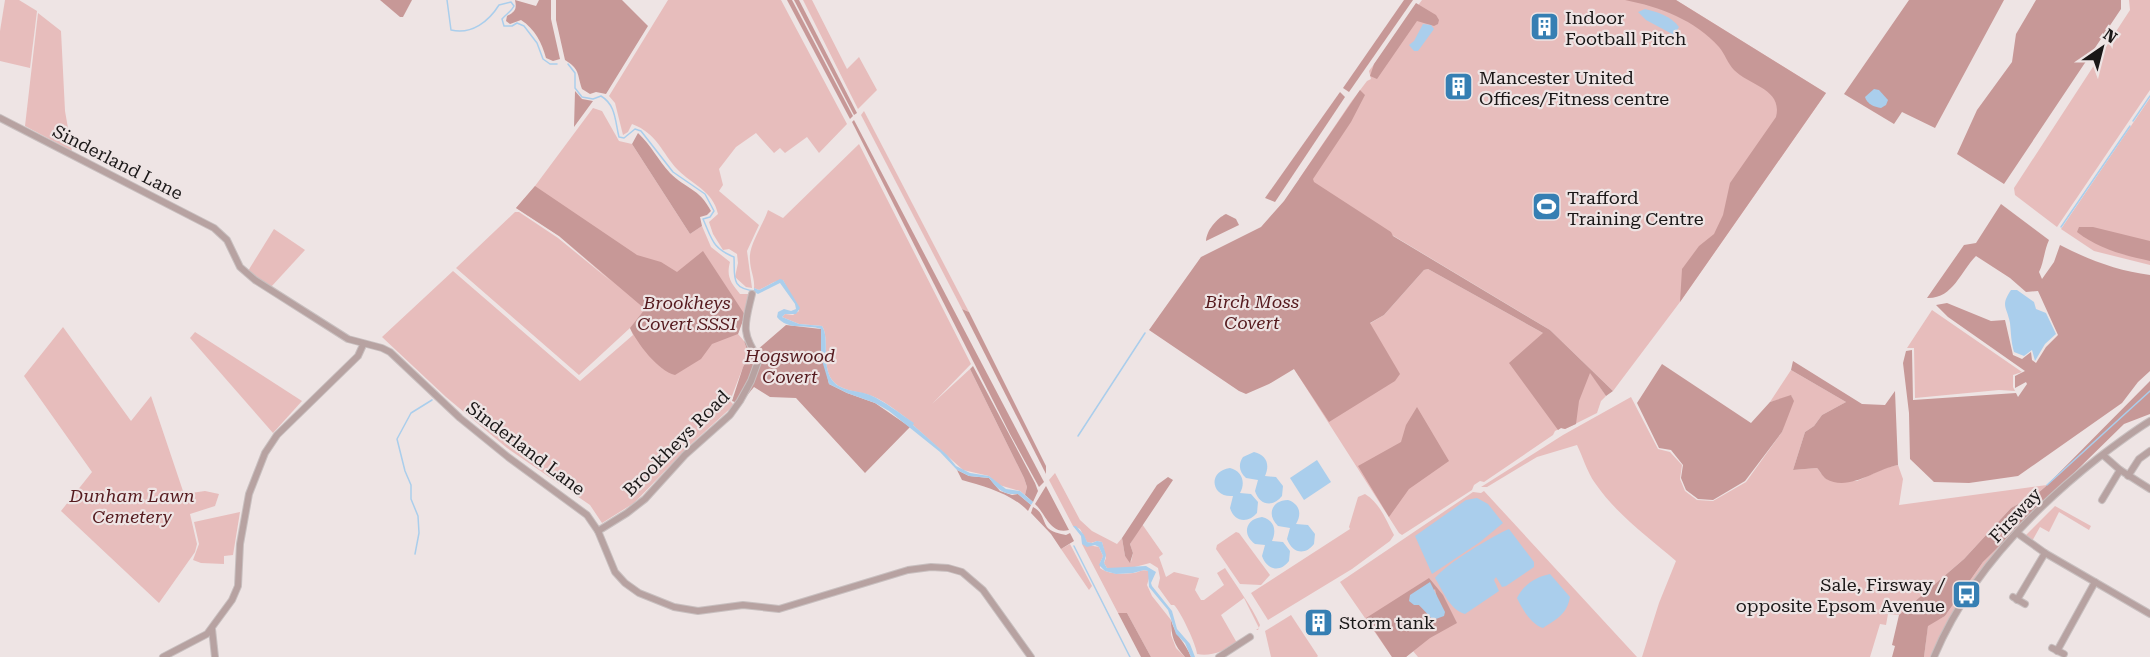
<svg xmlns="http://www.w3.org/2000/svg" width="2150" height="657" viewBox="0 0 2150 657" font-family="'Roboto Serif',serif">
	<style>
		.green { fill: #e7bdbc }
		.forest { fill: #c79897; fill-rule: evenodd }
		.water { fill: #aaceec }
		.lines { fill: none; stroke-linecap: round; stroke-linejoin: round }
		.stream { stroke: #aaceec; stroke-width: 1.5 }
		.minor-casing { stroke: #c8bfbf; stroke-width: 8 }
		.minor { stroke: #b7a2a1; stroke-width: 6 }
		.labels { text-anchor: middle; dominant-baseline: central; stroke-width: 4.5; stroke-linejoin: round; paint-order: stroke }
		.poi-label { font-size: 18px; fill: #1a1717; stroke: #eee4e4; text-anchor: start }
		.street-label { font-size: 18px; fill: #1a1717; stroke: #eee4e4 }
		.park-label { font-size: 18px; font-style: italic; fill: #551a1e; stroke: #eee4e4 }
	</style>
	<rect width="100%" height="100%" fill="#eee4e4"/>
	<g class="green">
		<polygon points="5,0 19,0 37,11 30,68 0,61 0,31"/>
		<path d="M668 0H781L847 124 819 153 807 137 785 153 780 148 774 153 756 133 736 147 719 169 723 185 719 191 759 225 747 251 752 288 746 287 735 277 738 263 737 254 729 249 723 250 713 234 709 222 718 214C713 191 693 185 678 170 661 152 658 134 632 124L628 132 623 135 615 103 609 96Z"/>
		<polygon points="803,0 812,0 847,69 859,57 877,90 858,109"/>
		<polygon points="1422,0 1676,0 1826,93 1680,302 1613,391 1550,330 1299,179 1351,102 1367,81 1371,79 1369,71"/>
		<polygon points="2129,0 2150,0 2150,90 2057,227 2015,195 2014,188 2130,10"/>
		<polygon points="38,13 61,31 65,111 72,151 25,126"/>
		<polygon points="2150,98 2150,265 2094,251 2061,229"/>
		<path d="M593 108 602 111 619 141 632 144 690 234 702 226 711 247 730 262C726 277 731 283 740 294H750L738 334 744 341 749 356 743 367 730 401 734 405 689 446 634 503 602 523 590 505 507 448 446 397 382 337 453 271 580 381 633 335 630 328 579 375 456 268 515 212H519L558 238 612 282 559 236 516 208 535 186Z"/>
		<polygon points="864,111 969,312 962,309 861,115"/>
		<path d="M859 144 971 364 932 404 970 369 1024 478 1027 487 1025 495 1020 491 999 485 989 476 963 470 913 425V423C899 413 882 398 866 394 855 391 839 390 832 380 821 364 830 338 822 326L799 324 782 317 785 314 793 315 799 311 783 280 774 282 759 290 754 288C755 278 750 270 750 260 748 246 763 225 768 210L783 218Z"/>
		<polygon points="274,229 305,250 271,287 248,271"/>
		<polygon points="1428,269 1561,343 1590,372 1606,396 1601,401 1597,413 1565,429 1561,428 1555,431 1553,435 1484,482 1480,481 1474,485 1472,490 1402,535 1399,533 1294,369 1384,315 1424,270"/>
		<polygon points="1932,310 2022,372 2013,375 2013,387 2015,391 1999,390 1915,398 1914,348 1907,348"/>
		<polygon points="63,327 131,421 151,396 184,494 205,491 219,494 215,506 190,514 197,544 195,552 159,603 61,511 92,472 24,376"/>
		<polygon points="195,332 302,401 273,433 190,338"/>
		<path d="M1791 370 1846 402 1822 415 1814 426 1805 432 1793 470 1817 468 1826 479 1857 481 1885 468 1898 465 1903 479 1899 505 2047 485 2038 493 2011 508 1964 559 1899 615 1888 614 1886 625 1880 624 1870 657H1642L1659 603 1676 561C1648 537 1616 514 1595 483 1587 472 1583 457 1577 445L1537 457 1487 487H1481L1563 435 1631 397 1658 449 1670 452 1682 465 1680 479 1685 491 1697 500 1713 501 1746 482 1782 432 1792 396 1770 402Z"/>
		<path d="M1055 473 1080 520 1092 531 1117 544 1122 538 1125 556 1131 562 1133 553 1130 544 1142 524 1163 554 1159 557 1166 577 1174 572 1199 578 1195 590 1201 600H1204L1224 585 1217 573 1225 568C1237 587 1251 605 1260 625L1258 630H1256L1259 628 1244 598 1221 615 1237 643C1225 651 1210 657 1197 654 1197 646 1180 610 1174 605H1171L1158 587 1160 578 1158 568 1150 563 1131 568H1107L1104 563 1106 558 1102 542 1097 541 1091 543 1087 542 1080 529 1073 526 1049 480Z"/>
		<polygon points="1484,491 1637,657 1418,657 1413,651 1406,657 1392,657 1340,582 1473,492 1481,493"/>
		<polygon points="2055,491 1964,593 1930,657 1924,657 1928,625 1945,616 1983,562"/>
		<path d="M1365 494C1380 503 1386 520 1394 535L1390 541 1352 569 1268 620 1251 593 1350 529 1349 527 1358 497Z"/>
		<polygon points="2055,506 2091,526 2089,530 2059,512 2049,532 2040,527 2031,543 2025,536"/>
		<polygon points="240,512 233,555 224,556 224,564 201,563 193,560 199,544 194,522"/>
		<polygon points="1236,532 1239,533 1270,575 1261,585 1240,584 1216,549 1217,545"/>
		<polygon points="1070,544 1092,586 1089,590 1061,549"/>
		<path d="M1082 544 1099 547 1103 556 1100 563V568C1109 575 1123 574 1134 573 1140 572 1142 569 1148 571L1150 575 1147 585 1152 596 1171 620V635L1176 648 1185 657H1151L1127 613H1118Z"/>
		<polygon points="1291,615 1318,656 1317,657 1271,657 1265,631"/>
	</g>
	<g class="forest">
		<polygon points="380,0 412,0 403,17 400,17"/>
		<path d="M515 0 536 6 539 0H551V19L560 59 553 61 546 58C542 43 535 29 521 20L510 24 506 21 507 16C515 12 517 9 515 0Z"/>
		<path d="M556 0H622L648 26 606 94 596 92 590 94 582 89C577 74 580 69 565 60L556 20Z"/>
		<polygon points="787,0 792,0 853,116 850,119"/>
		<polygon points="794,0 799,0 857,113 854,115"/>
		<polygon points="1404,0 1413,0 1349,92 1343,88"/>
		<path d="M1625 0H1676L1826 93 1680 302 1682 269 1699 246 1714 234 1723 215 1730 183 1776 117C1783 89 1750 86 1734 70 1728 64 1725 54 1719 47 1695 20 1660 7 1625 0Z"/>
		<polygon points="1909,0 2004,0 1935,128 1902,112 1894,124 1844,94"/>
		<polygon points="2036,0 2121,0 2121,9 2004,184 1957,154 1977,110 2012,62 2016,34"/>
		<polygon points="1416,3 1436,15 1439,20 1438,24 1434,26 1417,21 1377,79 1370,76 1374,64"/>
		<polygon points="1360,90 1365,95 1351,122 1313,179 1314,182 1391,232 1393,236 1550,330 1613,391 1606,396 1590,373 1579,401 1576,424 1565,429 1561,428 1558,430 1509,363 1543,333 1428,269 1424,270 1384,315 1370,323 1400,374 1395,381 1329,422 1294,369 1269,384 1246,394 1239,391 1149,330 1201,257 1261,227 1284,201"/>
		<polygon points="575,91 582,99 593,101 574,127"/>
		<polygon points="1340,92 1345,97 1275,202 1265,198"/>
		<polygon points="854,120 1044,482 1039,487 1010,434 852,122"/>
		<path d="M638 133C651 145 658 160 670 173 686 189 699 188 711 211L707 215 700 217 702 226 690 234 632 144Z"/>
		<path d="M535 186 637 255 661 262 677 272 703 251 745 315 738 334 712 344 701 359 675 375C658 371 637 343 630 328L645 309 559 236 516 208Z"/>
		<path d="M2001 204 2049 240C2044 251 2044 262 2039 272L2042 279 2054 262 2060 245C2089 260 2118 271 2150 275V371L2138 382 2122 403 2018 476 1969 483 1934 482 1910 459 1909 413 1903 363 1906 351 1912 350 1913 400 2016 393 2018 397 2027 384 2026 382 2015 388V376L2025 371 1948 317 1936 305 1947 303 1991 321 2005 320 2013 355 2022 359 2031 352 2032 360 2036 363 2046 347 2058 335 2038 291 2026 292 2010 278 1976 256C1960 272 1953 299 1927 298L1964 245 1976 243Z"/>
		<path d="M1226 214 1236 219 1239 225 1206 241C1206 231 1217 218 1226 214Z"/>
		<path d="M2079 227H2093L2150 241V261C2123 255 2099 249 2077 232Z"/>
		<polygon points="962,309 969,312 1046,466 1046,474"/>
		<polygon points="786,325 821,329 821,346 829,384 847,393 875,403 910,427 865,473 796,398 770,397 754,387 740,404 732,401 743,367 749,356 744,341 756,351"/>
		<path d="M1793 361 1862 404 1885 405 1895 391 1898 465C1876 469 1849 492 1826 479 1823 477 1820 471 1817 468L1793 470 1805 432 1814 426 1822 415 1846 402 1791 370Z"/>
		<polygon points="1662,364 1751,423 1770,402 1791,395 1794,401 1782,432 1745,481 1713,500 1698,499 1686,490 1681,478 1683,465 1671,450 1659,448 1637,403"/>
		<polygon points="973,366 1035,483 1038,491 1033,502 1025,495 1027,487 1024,478 970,369"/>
		<polygon points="2150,381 2150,414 2124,424 1983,562 1945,616 1928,626 1924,657 1892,657 1895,646 1892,645 1899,615 1964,559 2011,508 2038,493 2045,487"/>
		<polygon points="1417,407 1449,461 1409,489 1389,517 1358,466 1401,442 1406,425"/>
		<path d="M957 470 969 476 989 478 1000 491 1012 495 1018 494 1031 505 1028 511C1012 494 984 486 962 480Z"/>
		<polygon points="1168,477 1173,480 1130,544 1133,553 1130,563 1125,556 1122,538 1157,485"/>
		<path d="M1046 486 1069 530C1050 535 1046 514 1035 504Z"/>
		<path d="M1033 507C1043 512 1042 519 1047 527 1051 532 1060 534 1066 535L1070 533 1074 541 1061 549 1051 534 1031 513Z"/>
		<path d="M1429 578 1443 595 1457 623 1430 638 1406 657H1392L1366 618ZM1435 589 1437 598 1442 607 1426 611 1419 605Z"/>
		<polygon points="1118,613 1127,613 1151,657 1141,657"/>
		<path d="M1171 620C1175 635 1186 643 1191 657H1185C1174 645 1171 636 1171 620Z"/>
	</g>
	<g class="water">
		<path d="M1645 9C1657 12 1671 16 1679 27L1674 35 1646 20 1638 12Z"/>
		<polygon points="1423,24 1431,25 1434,29 1418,51 1414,51 1409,45 1414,41"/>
		<path d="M1874 89 1879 90 1888 100 1886 105 1881 108C1874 107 1867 104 1865 97Z"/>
		<path d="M780 279 783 280 800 308 796 314H785L782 317 799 324 822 326C830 338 821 364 832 380 841 392 858 390 870 395 886 402 899 413 914 423L913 425 947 455 956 466 970 473 989 476 1006 489 1020 491 1033 502 1031 505 1018 494C1004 495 998 490 989 478L969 476 957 470 940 452 889 411 875 403 847 393 829 384 821 357V329C807 324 788 331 777 317L778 312 784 309 791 311 796 309 795 304 780 283 758 294 754 292V288L759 290Z"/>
		<path d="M2011 290H2017L2034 302 2036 309 2046 313 2056 334 2045 344 2035 361 2032 350 2024 356 2014 352C2011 342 2011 332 2010 323 2007 307 2000 306 2011 290Z"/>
		<path d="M1254 452C1267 455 1270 465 1265 476L1276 477 1283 486 1282 496C1273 508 1259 505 1255 491L1258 480 1246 478C1239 472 1238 464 1243 457Z"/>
		<polygon points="1317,460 1331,482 1304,500 1290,478"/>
		<path d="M1230 468C1242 471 1246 482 1240 493L1251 494 1258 502 1257 513C1248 524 1234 522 1230 508L1233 496C1211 498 1207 471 1230 468Z"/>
		<polygon points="1477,498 1488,504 1503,523 1480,542 1432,574 1415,536 1466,500"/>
		<path d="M1288 500C1300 504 1302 514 1296 524L1308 525 1315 534 1314 544C1305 556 1292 553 1287 539L1290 528 1278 526C1266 515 1272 500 1288 500Z"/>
		<path d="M1262 517C1274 520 1277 530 1272 541L1283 542 1290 551 1289 561C1280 573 1267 570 1262 556L1265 545 1255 544C1242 535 1245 519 1262 517Z"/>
		<polygon points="1073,526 1076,526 1084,535 1087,542 1092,543 1097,541 1102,542 1106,555 1104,563 1107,568 1146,566 1156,572 1151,583 1152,586 1172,611 1177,629 1190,644 1195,657 1191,657 1185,643 1176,634 1168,610 1149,587 1148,571 1144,570 1133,573 1116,574 1105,571 1099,565 1103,556 1099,547 1095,545 1087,547 1082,544 1081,536"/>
		<path d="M1509 529 1534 562V567L1506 586 1502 587 1496 577 1494 580 1499 591 1465 614C1450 610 1443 591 1435 578 1446 564 1492 536 1509 529Z"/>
		<path d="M1550 574 1570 597C1567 614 1557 619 1543 628 1531 624 1522 609 1517 598 1524 584 1536 577 1550 574Z"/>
		<polygon points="1430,582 1445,612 1444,616 1433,620 1419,605 1414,605 1409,601 1410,595"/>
	</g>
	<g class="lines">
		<g class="stream">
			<path d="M447 0 451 30C472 35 489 21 499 5L511 2 514 6C511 12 506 14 502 19L504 26H512L517 23 524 26 537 43 543 59 550 64H557"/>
			<path d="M568 64 575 73V88L582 97 593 99 601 96C616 105 615 121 619 137L624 138 635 129 641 131 673 172 705 194 714 211 710 217 703 219C712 239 712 248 734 257 735 277 730 289 756 291"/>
			<polyline points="2133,121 2150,96"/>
			<polyline points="2061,227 2130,126"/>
			<polyline points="1078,436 1145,333"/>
			<polyline points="2047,485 2150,391"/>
			<polyline points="1074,546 1130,657"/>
			<polyline points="415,554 419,533 418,516 411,499 411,485 405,471 397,439 411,413 432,400"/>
		</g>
		<defs>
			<g id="minor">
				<polyline points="0,118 214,228 227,240 240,267 255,280 348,339 382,348 390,352 460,418 508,457 587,515 598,531 615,572 625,583 639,593 674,607 698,611 743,605 779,609 908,570 931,567 948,568 962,572 983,590 1031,657"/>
				<polyline points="2103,455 2120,470 2150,489"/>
				<polyline points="2128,476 2139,459 2150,451"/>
				<polyline points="2102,500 2120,470"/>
				<path d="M598 531 627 513 645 499 685 455 730 415 740 401 751 381 759 359C740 332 745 324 752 294"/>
				<polyline points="2017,533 2045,553 2150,614"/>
				<polyline points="2013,597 2025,604"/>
				<polyline points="2017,600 2045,553"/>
				<polyline points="212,629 215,657"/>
				<polyline points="2052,648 2064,654"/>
				<polyline points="2057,651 2095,582"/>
				<polyline points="163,657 207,634 232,600 238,586 240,544 249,494 265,453 277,435 358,356 363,345"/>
				<polyline points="1219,657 1250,637"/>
				<path d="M1934 657C1967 577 2031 511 2098 458 2115 445 2132 432 2150 421"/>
			</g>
		</defs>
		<use href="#minor" class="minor-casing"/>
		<use href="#minor" class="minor"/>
	</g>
	<defs>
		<symbol id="building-square" viewBox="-11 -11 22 22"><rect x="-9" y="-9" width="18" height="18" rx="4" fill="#367fb3" stroke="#eee4e4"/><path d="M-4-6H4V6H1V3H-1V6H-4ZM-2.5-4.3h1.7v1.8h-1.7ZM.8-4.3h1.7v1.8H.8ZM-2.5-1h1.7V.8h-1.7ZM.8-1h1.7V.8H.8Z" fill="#fff"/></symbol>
		<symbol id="stadium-square" viewBox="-11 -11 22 22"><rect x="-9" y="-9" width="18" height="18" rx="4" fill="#367fb3" stroke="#eee4e4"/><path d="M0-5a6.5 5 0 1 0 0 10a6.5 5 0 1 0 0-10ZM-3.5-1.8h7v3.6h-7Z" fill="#fff"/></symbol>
		<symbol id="bus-square" viewBox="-11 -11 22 22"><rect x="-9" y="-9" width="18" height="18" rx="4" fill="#367fb3" stroke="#eee4e4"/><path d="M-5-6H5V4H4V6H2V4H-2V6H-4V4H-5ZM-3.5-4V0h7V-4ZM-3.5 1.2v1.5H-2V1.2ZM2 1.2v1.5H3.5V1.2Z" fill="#fff"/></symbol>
	</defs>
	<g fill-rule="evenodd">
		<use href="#building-square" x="1528" y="10" width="33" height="33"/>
		<use href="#building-square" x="1442" y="70" width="33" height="33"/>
		<use href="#stadium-square" x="1530" y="190" width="33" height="33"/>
		<use href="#bus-square" x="1950" y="578" width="33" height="33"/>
		<use href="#building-square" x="1302" y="606" width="33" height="33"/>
	</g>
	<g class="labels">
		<g class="poi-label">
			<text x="1565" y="17">Indoor<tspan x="1565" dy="21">Football Pitch</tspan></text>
			<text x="1479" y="77">Mancester United<tspan x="1479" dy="21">Offices/Fitness centre</tspan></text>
			<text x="1567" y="197">Trafford<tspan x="1567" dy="21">Training Centre</tspan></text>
			<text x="1945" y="584" text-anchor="end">Sale, Firsway /<tspan x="1945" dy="21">opposite Epsom Avenue</tspan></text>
			<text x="1339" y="622">Storm tank</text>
		</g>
		<g class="street-label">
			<text transform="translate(118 162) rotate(27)">Sinderland Lane</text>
			<text transform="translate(676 443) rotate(-45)">Brookheys Road</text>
			<text transform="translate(526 448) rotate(37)">Sinderland Lane</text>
			<text transform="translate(2015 515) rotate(-47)">Firsway</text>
		</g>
		<g class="park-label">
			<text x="1252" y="301">Birch Moss<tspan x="1252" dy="21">Covert</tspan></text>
			<text x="687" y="302">Brookheys<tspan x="687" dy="21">Covert SSSI</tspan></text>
			<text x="790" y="355">Hogswood<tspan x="790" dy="21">Covert</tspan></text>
			<text x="132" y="495">Dunham Lawn<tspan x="132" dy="21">Cemetery</tspan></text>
		</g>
	</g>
	<g transform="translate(2102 48) rotate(35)" stroke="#eee4e4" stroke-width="4.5" paint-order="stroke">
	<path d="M0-4.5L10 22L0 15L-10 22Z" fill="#1a1717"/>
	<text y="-9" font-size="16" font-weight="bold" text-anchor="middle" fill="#1a1717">N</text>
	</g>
</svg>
